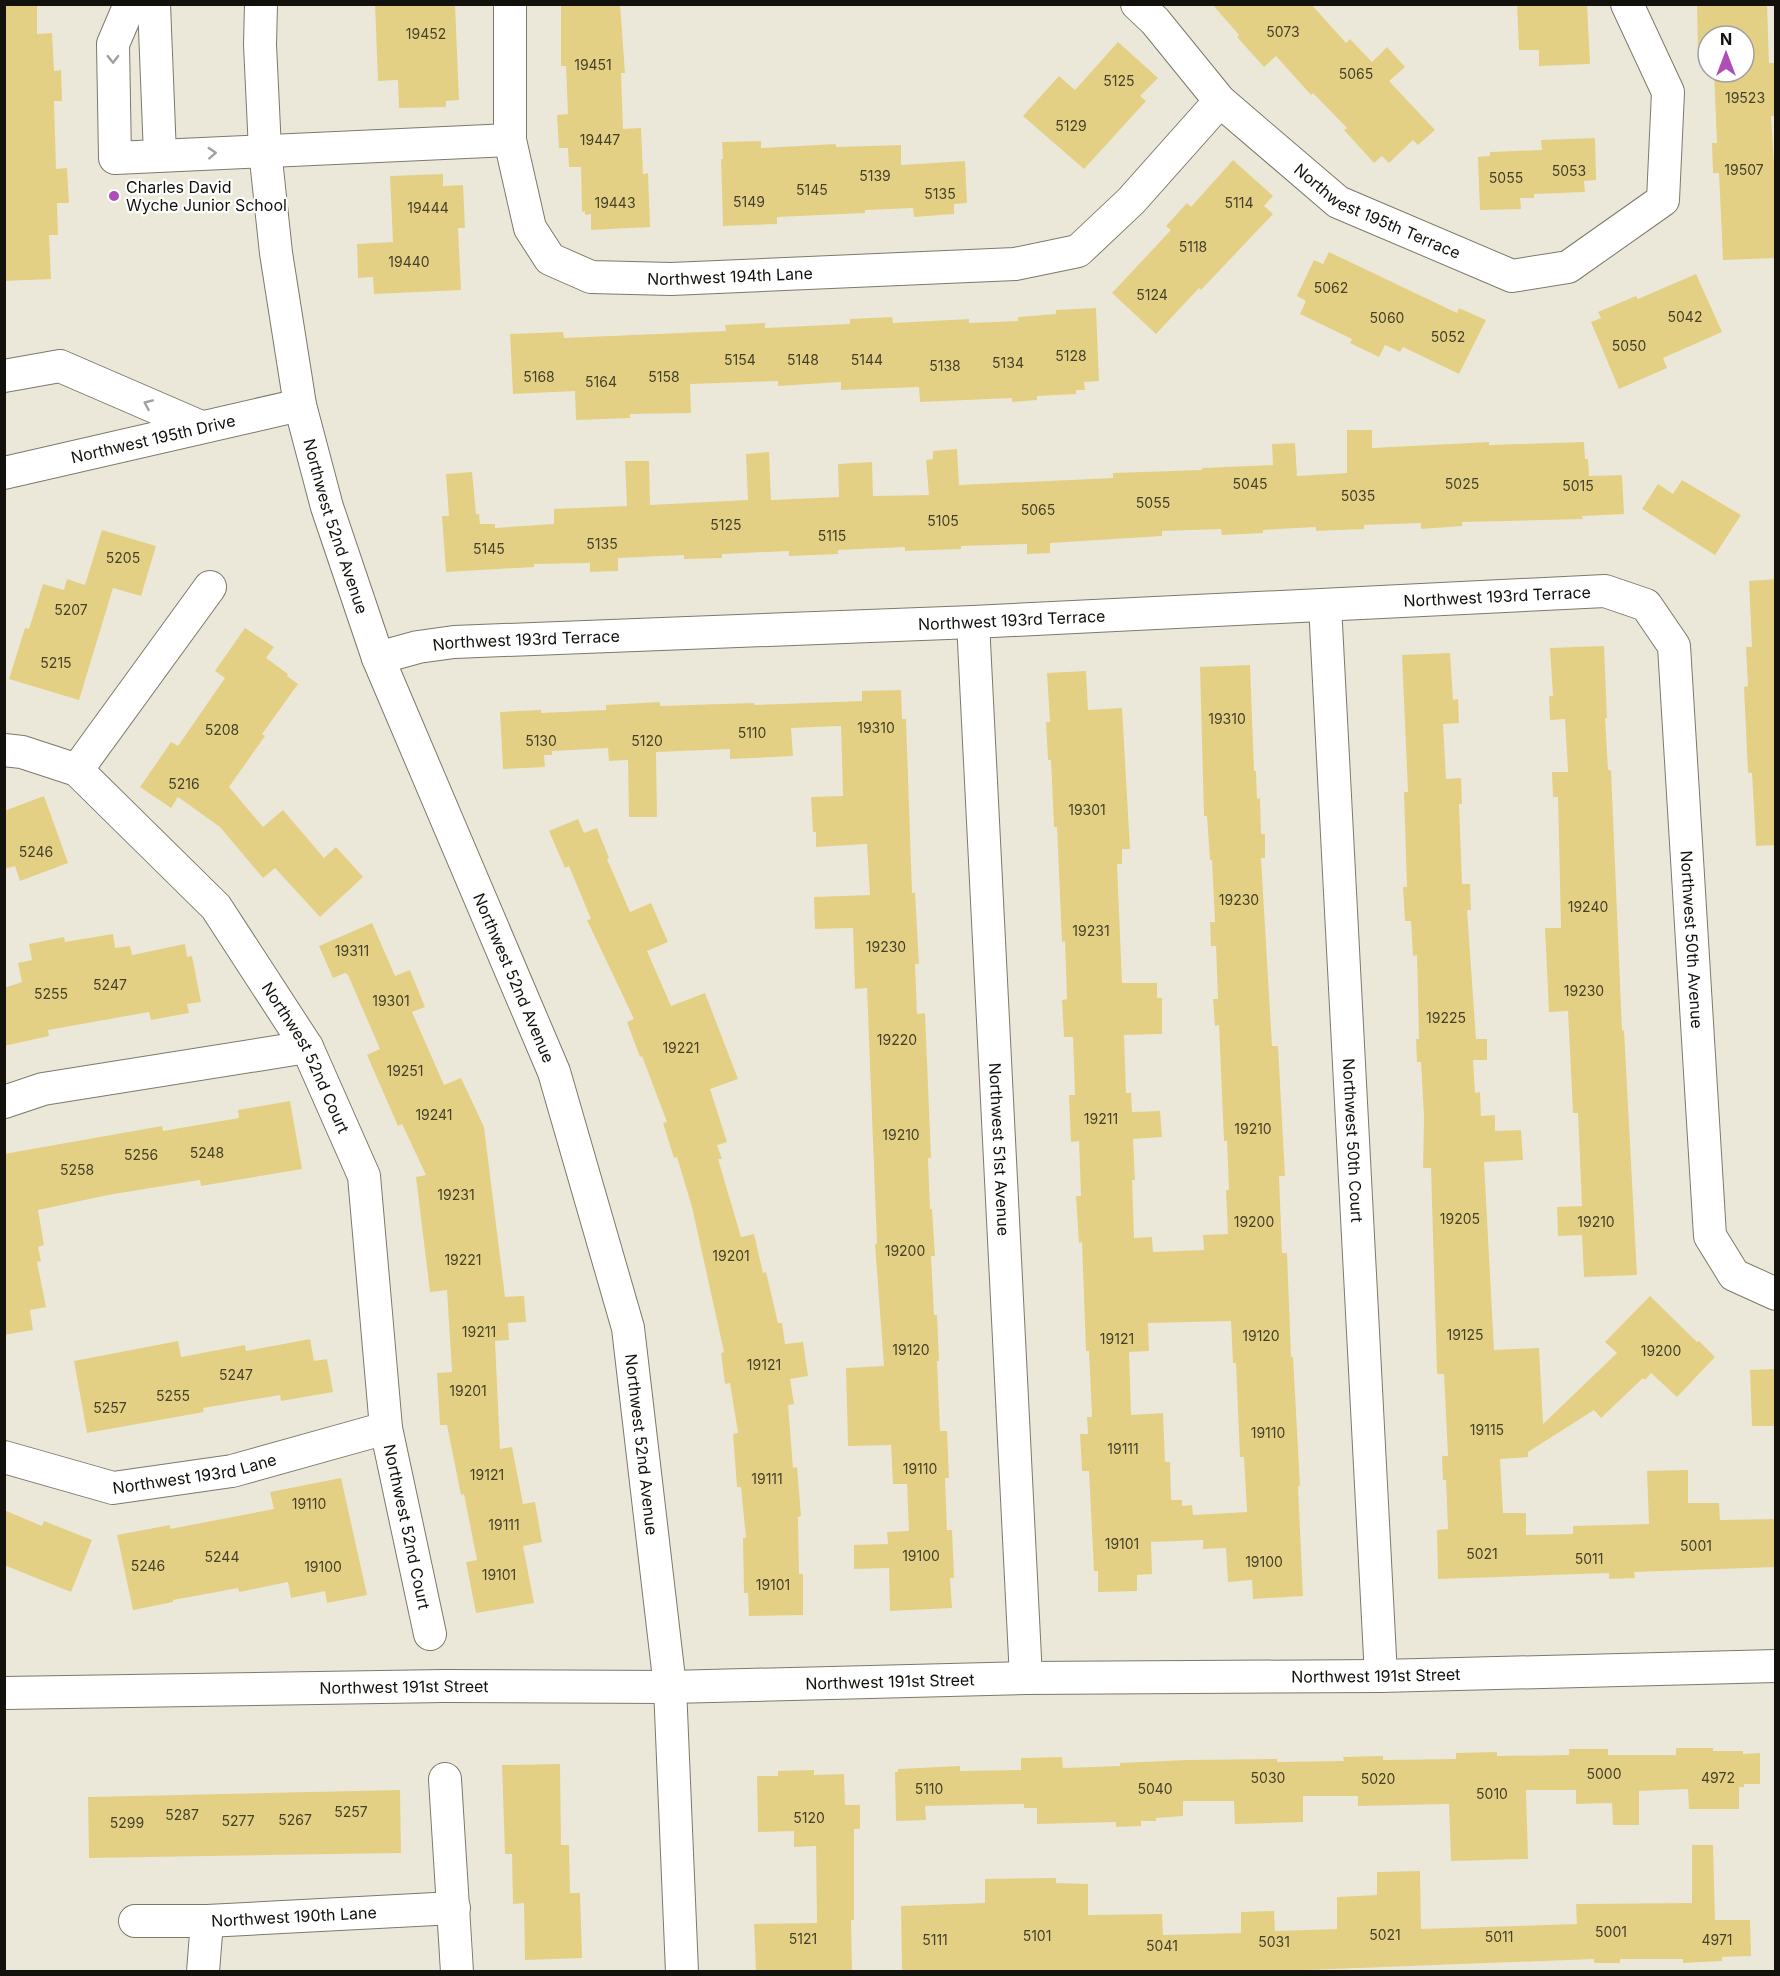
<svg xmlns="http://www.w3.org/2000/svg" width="1780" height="1976" viewBox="0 0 1780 1976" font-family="Inter,sans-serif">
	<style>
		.building { fill: #e4d085; fill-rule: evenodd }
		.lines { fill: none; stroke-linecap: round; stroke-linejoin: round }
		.minor-casing { stroke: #7c796b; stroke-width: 34 }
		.minor { stroke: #fff; stroke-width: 32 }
		.oneway { stroke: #a0a09e }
		.poi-dot { fill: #af4eb5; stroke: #fff; stroke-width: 2 }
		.labels { text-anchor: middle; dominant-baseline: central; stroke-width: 4.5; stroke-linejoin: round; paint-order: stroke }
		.number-label { font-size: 14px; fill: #46412a }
		.poi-label { font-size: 16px; fill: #12110c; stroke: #fff; text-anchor: start }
		.street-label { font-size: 16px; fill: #12110c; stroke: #fff }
	</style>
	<rect width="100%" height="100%" fill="#ece8d9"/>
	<g class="building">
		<polygon points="4,4 37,4 37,34 52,33 54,71 61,70 62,101 54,101 56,169 67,168 69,203 57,203 58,235 49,235 51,279 4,281"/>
		<polygon points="375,4 455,4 459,100 446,101 446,107 399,108 398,80 378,81"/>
		<polygon points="561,4 620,4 625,73 621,73 623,129 641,128 643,174 648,173 650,227 591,230 591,214 585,215 585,211 582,212 581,167 569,167 568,148 559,148 557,115 568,114 566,66 561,66"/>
		<polygon points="1212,4 1311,4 1346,43 1350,39 1372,62 1387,47 1405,67 1389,81 1435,130 1418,145 1413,140 1389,163 1382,156 1374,163 1344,130 1347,128 1313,93 1311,95 1276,56 1264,67 1237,37 1239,35"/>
		<polygon points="1517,4 1587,4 1590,64 1539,66 1539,50 1519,50"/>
		<polygon points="1697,4 1767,4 1769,63 1776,63 1776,116 1771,116 1774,165 1776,165 1776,258 1723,260 1719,173 1713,173 1712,143 1717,143 1714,72 1744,72 1744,36 1708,36 1708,55 1698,55"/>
		<polygon points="1118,42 1158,78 1140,96 1146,101 1084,169 1023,116 1059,76 1075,90"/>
		<polygon points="1595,138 1596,180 1584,181 1585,192 1534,194 1534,198 1520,198 1521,209 1480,210 1478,157 1490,156 1490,152 1542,150 1541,140"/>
		<polygon points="761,141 761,148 836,144 836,147 901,145 901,165 965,161 967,203 954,204 954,214 914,217 913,208 865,210 865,213 777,217 777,224 723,226 721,159 723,159 722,142"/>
		<polygon points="1233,160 1273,196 1264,206 1273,214 1201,290 1199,288 1156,334 1112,293 1171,230 1166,226 1176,215 1187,203 1191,207"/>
		<polygon points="443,174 443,186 463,185 465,228 458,228 461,290 374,294 373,277 358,278 357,244 393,242 390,176"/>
		<polygon points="1329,252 1457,313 1459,308 1486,320 1459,374 1403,347 1400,352 1385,345 1379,357 1350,343 1352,339 1300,314 1306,301 1297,296 1314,260 1323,264"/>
		<polygon points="1696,274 1722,332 1663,358 1667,368 1619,389 1591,322 1601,318 1598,312 1636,296 1638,299"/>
		<polygon points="1096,308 1099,381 1084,382 1085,390 1076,390 1076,394 1037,396 1037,400 1012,402 1012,398 920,402 919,387 841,390 841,382 778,386 778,381 690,384 691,413 630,414 630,418 576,420 575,391 513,394 510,334 563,332 564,338 726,331 725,325 765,323 765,328 850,324 850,319 892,317 893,323 969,319 969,323 1018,321 1018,317 1056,314 1056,310"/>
		<polygon points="1347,430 1372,430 1372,448 1489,442 1489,445 1584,442 1585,459 1588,459 1589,476 1622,475 1624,514 1582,516 1583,519 1462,522 1462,526 1421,529 1421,523 1364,525 1364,529 1316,531 1316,527 1263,530 1263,533 1222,535 1221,529 1162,531 1162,536 1050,543 1050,553 1027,554 1027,544 961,546 961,549 905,551 905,547 838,550 838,554 789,556 789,551 722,554 722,558 684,559 684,555 618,558 618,571 590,572 590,563 534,564 534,567 446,572 442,516 449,516 446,474 472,472 476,514 479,514 480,524 495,524 495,528 554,524 554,509 627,506 625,461 649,461 650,505 748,500 746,454 769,452 771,500 839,497 838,464 872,462 873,496 929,495 926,460 933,459 933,451 957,449 959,485 1113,478 1113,473 1202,470 1202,468 1273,465 1272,444 1295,443 1297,476 1347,473"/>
		<polygon points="1682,480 1741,515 1715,555 1642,509 1658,484 1673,494"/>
		<polygon points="102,530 156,546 141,596 113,588 79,700 9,679 25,628 29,629 43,584 64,590 67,579 85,585"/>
		<polygon points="1776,579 1776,845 1756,846 1752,773 1748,773 1744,687 1748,686 1746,647 1752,647 1749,581"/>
		<polygon points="245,628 274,647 266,658 288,674 287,676 298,684 262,734 265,736 229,787 263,827 283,810 324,858 336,847 363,877 320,917 275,868 263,878 220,827 178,797 171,808 140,787 171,742 178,746 225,678 215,671"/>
		<polygon points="1604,646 1607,718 1605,718 1608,770 1611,770 1622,1031 1624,1030 1637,1275 1584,1277 1582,1235 1558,1236 1557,1207 1582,1206 1578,1113 1573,1113 1572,1092 1568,1011 1549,1012 1545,928 1561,928 1558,797 1553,797 1552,772 1568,772 1565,719 1550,720 1549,696 1553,696 1550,648"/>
		<polygon points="1450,653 1453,700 1458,699 1459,723 1443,724 1446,779 1461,778 1462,804 1459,804 1462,884 1470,884 1471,910 1467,910 1476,1039 1487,1039 1487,1060 1473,1060 1475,1093 1480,1092 1481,1116 1495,1115 1495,1131 1521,1130 1523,1160 1484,1162 1494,1350 1539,1348 1543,1424 1617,1353 1605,1342 1650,1296 1697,1342 1699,1341 1715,1357 1677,1397 1651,1373 1645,1380 1643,1378 1601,1418 1594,1410 1528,1452 1528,1457 1500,1459 1503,1513 1526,1513 1526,1535 1573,1534 1573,1526 1649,1524 1647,1471 1688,1470 1688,1503 1719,1503 1720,1520 1776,1519 1776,1567 1634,1572 1635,1578 1609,1579 1609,1573 1438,1579 1437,1530 1448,1529 1446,1480 1443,1480 1442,1456 1448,1456 1444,1374 1437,1374 1431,1168 1423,1168 1424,1117 1421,1062 1417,1062 1416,1039 1419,1039 1417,955 1413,956 1411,921 1405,921 1403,887 1407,887 1404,792 1408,792 1402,655"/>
		<path d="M1250 665 1254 771H1256L1257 799 1260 798 1261 834H1265V858H1261L1272 1046H1278L1285 1176H1279L1282 1253H1287L1291 1357H1293L1300 1486H1298L1303 1596 1253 1599 1252 1580 1228 1582 1226 1548 1203 1549V1540L1151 1542 1152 1574 1137 1575V1591L1098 1592V1571H1094L1089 1471H1082L1080 1434H1088L1087 1417H1092L1089 1351H1086L1082 1242 1079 1243 1076 1196H1081L1079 1141 1071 1142 1069 1095H1075L1073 1037H1064L1062 1000 1067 999 1065 941 1062 942 1057 827H1054L1051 760H1048L1046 722H1050L1047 673 1086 671 1088 710 1122 708 1130 849H1122V864H1117L1122 983H1157V998H1162V1034L1124 1035 1126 1093H1131L1132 1112 1160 1111 1162 1137 1133 1139 1135 1180H1132L1134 1238 1152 1237 1153 1252 1204 1250 1203 1235 1228 1234 1226 1190H1229L1227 1141H1224L1219 1025 1215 1026 1213 999H1218L1216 946H1211L1210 922H1215L1212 860H1210L1207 816H1204L1200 667ZM1231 1321 1233 1363H1236L1240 1457H1244L1247 1512 1193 1515 1192 1505 1182 1506V1500H1171L1170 1462H1165L1163 1413 1131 1415 1129 1352 1149 1351 1148 1323Z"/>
		<polygon points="901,690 902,719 906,719 912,893 915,893 919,964 915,964 917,1014 925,1013 931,1158 928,1158 930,1209 932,1209 935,1256 931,1256 934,1315 937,1315 939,1361 937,1361 940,1431 947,1431 949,1478 945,1478 947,1530 952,1530 954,1578 950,1578 952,1608 890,1611 889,1568 854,1569 854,1545 888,1544 887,1532 909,1531 907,1484 893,1484 891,1445 848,1446 846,1368 884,1366 875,1244 877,1244 867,988 855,989 853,928 815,929 814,897 870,895 867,844 816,847 816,832 813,832 811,797 843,796 841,726 791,728 793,756 730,759 730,749 656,752 657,817 629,817 628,760 609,761 608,748 552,751 552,755 544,755 545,767 503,769 500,712 541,710 541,713 606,710 606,705 660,702 660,706 754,703 754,705 862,701 862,691"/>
		<polygon points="44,796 68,863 20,881 15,866 4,869 4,811"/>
		<polygon points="578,819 584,833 597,828 609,858 607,859 630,912 651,903 668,942 647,951 671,1006 705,993 738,1079 710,1089 727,1142 717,1145 722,1159 718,1159 741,1237 754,1234 763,1273 766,1272 778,1323 782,1323 785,1344 803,1342 808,1376 790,1379 794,1404 788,1405 793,1468 797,1467 801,1516 798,1517 799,1574 803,1574 803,1615 749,1616 748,1593 744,1593 743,1538 746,1538 741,1487 737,1487 733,1434 738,1433 730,1383 725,1384 721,1353 724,1352 692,1207 677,1157 674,1158 663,1123 667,1122 642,1056 640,1057 627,1022 634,1019 587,920 591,919 569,866 565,868 549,831"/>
		<polygon points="372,923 395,976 410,970 425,1007 412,1012 444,1085 461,1078 484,1127 505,1297 524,1296 526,1322 508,1323 509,1340 495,1341 500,1449 512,1447 523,1504 535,1502 542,1542 523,1546 534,1603 476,1613 466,1562 477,1560 464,1494 461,1495 447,1425 440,1425 437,1373 452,1372 447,1290 430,1292 416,1177 426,1175 402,1124 398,1126 367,1055 380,1049 348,975 345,973 333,978 319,946"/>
		<polygon points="113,934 115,948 130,946 132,955 185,944 187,957 192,956 201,1002 187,1004 189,1013 151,1020 149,1012 48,1030 49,1036 4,1046 4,988 22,982 18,963 32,960 29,944 64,937 65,942"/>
		<polygon points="290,1101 302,1169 201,1186 200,1180 108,1195 38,1210 44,1245 38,1247 41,1261 37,1262 46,1307 30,1310 33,1330 4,1335 4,1154 162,1126 163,1131 239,1118 238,1110"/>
		<polygon points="310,1339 314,1361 327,1359 333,1392 281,1401 280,1395 203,1408 204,1412 87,1433 74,1361 178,1341 181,1357 245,1345 246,1351"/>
		<polygon points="1776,1369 1776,1426 1752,1426 1750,1370"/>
		<polygon points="341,1478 367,1595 327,1603 325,1591 291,1598 288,1582 239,1592 238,1588 173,1600 173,1602 133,1610 117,1535 170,1525 170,1529 274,1509 270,1492"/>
		<polygon points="4,1510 42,1526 44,1521 92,1540 71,1592 4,1565"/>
		<polygon points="1676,1748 1713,1748 1713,1751 1743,1751 1743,1754 1760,1753 1760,1784 1744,1784 1744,1787 1739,1787 1739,1809 1689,1809 1688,1789 1639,1791 1639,1825 1613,1825 1612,1803 1576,1804 1576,1790 1526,1790 1528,1859 1451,1861 1449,1804 1358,1806 1358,1796 1303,1796 1303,1822 1235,1824 1234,1801 1183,1801 1183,1816 1156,1818 1156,1821 1141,1821 1141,1826 1116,1827 1116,1822 1037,1824 1037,1808 1024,1808 1024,1804 925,1806 926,1820 896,1821 895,1772 898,1772 898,1769 960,1766 960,1771 1021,1770 1021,1758 1062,1757 1063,1768 1120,1766 1120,1763 1188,1760 1277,1759 1277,1762 1344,1761 1343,1757 1383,1756 1383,1760 1456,1759 1456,1753 1497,1752 1497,1756 1569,1755 1569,1749 1608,1749 1608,1755 1676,1755"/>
		<polygon points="560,1764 561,1845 569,1845 570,1893 580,1893 582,1958 525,1960 524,1903 513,1904 512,1854 505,1854 502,1765"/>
		<polygon points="814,1770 814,1775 844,1774 845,1805 860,1805 860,1829 854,1829 854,1920 851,1920 852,1971 756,1971 754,1924 817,1923 816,1846 794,1847 794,1831 758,1832 757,1776 778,1776 778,1771"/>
		<polygon points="400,1790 401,1853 89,1858 88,1797"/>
		<polygon points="1692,1845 1713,1845 1715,1920 1750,1920 1751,1956 1722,1957 1722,1961 1703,1962 1683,1963 1683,1959 1620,1959 1620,1963 1594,1963 1594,1959 1308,1970 1308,1971 1253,1971 1253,1970 1211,1971 902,1971 901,1906 985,1903 985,1879 1056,1878 1056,1883 1088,1884 1088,1915 1162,1914 1163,1935 1241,1933 1241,1912 1274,1911 1275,1931 1337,1929 1337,1897 1377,1895 1377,1872 1420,1871 1421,1929 1577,1924 1576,1904 1692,1903"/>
	</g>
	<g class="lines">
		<defs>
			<g id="minor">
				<polyline points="130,4 113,44 115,158 510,140"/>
				<polyline points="154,4 160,155"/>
				<path id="s1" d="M261 4 260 45 265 150 276 253 300 405 327 507 378 658 554 1072 628 1328 670 1687 682 1972"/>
				<path id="s2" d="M510 4V140L530 228 550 259 591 277 671 279 1015 264 1078 251 1131 201 1220 101"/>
				<path id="s3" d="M1137 4 1155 21 1220 101 1338 202 1512 276 1568 267 1663 200 1668 92 1627 4"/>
				<polyline points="4,376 60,366 201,427"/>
				<path id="s4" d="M4 473 300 405"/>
				<path id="s5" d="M1325 605 1381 1676"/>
				<path id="s6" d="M973 622 1026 1678"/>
				<path id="s7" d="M378 658 418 647 454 642 973 622 1605 591 1646 605 1674 646 1710 1236 1734 1275 1776 1294"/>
				<path id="s8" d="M4 750 22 752 77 770 216 907 307 1047 364 1176 386 1428 430 1634"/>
				<polyline points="77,770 210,587"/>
				<polyline points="4,1102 43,1089 307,1047"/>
				<path id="s9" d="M4 1457 113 1488 232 1471 386 1428"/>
				<path id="s10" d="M4 1693 444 1686 670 1687 1026 1678 1381 1676 1776 1666"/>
				<polyline points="445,1779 457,1972"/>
				<path id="s11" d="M135 1921H207L454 1908"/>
				<polyline points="203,1972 207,1921"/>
			</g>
		</defs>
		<use href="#minor" class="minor-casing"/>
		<use href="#minor" class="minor"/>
	</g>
	<defs><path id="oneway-chevron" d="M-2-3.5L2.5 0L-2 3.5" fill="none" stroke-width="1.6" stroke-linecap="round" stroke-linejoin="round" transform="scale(1.5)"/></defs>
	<g class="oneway">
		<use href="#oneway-chevron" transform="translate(113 59) rotate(89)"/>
		<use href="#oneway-chevron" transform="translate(212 153) rotate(-3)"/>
		<use href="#oneway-chevron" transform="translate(148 404) rotate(-156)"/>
	</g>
	<circle class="poi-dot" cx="114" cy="196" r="6"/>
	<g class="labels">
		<g class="number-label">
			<text x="1283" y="31">5073</text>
			<text x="426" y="33">19452</text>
			<text x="593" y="64">19451</text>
			<text x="1356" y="73">5065</text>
			<text x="1119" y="80">5125</text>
			<text x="1745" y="97">19523</text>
			<text x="1071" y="125">5129</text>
			<text x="600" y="139">19447</text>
			<text x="1744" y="169">19507</text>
			<text x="1569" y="170">5053</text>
			<text x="875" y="175">5139</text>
			<text x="1506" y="177">5055</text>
			<text x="812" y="189">5145</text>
			<text x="940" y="193">5135</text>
			<text x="749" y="201">5149</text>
			<text x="615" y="202">19443</text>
			<text x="1239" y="202">5114</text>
			<text x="428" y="207">19444</text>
			<text x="1193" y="246">5118</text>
			<text x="409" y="261">19440</text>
			<text x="1331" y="287">5062</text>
			<text x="1152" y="294">5124</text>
			<text x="1685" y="316">5042</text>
			<text x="1387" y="317">5060</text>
			<text x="1448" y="336">5052</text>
			<text x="1629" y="345">5050</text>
			<text x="1071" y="355">5128</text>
			<text x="740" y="359">5154</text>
			<text x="803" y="359">5148</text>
			<text x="867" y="359">5144</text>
			<text x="1008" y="362">5134</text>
			<text x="945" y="365">5138</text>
			<text x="539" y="376">5168</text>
			<text x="664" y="376">5158</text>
			<text x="601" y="381">5164</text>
			<text x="1250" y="483">5045</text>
			<text x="1462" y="483">5025</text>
			<text x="1578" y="485">5015</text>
			<text x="1358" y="495">5035</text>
			<text x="1153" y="502">5055</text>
			<text x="1038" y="509">5065</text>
			<text x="943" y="520">5105</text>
			<text x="726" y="524">5125</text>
			<text x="832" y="535">5115</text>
			<text x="602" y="543">5135</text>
			<text x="489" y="548">5145</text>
			<text x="123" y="557">5205</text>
			<text x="71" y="609">5207</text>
			<text x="56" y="662">5215</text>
			<text x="1227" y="718">19310</text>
			<text x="876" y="727">19310</text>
			<text x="222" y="729">5208</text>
			<text x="752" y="732">5110</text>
			<text x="541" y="740">5130</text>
			<text x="647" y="740">5120</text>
			<text x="184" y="783">5216</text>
			<text x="1087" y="809">19301</text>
			<text x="36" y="851">5246</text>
			<text x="1239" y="899">19230</text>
			<text x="1588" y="906">19240</text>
			<text x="1091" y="930">19231</text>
			<text x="886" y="946">19230</text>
			<text x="352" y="950">19311</text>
			<text x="110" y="984">5247</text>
			<text x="1584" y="990">19230</text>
			<text x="51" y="993">5255</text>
			<text x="391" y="1000">19301</text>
			<text x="1446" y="1017">19225</text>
			<text x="897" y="1039">19220</text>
			<text x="681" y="1047">19221</text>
			<text x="405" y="1070">19251</text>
			<text x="434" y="1114">19241</text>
			<text x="1101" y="1118">19211</text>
			<text x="1253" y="1128">19210</text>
			<text x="901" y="1134">19210</text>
			<text x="207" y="1152">5248</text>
			<text x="141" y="1154">5256</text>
			<text x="77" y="1169">5258</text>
			<text x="456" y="1194">19231</text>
			<text x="1460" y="1218">19205</text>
			<text x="1254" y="1221">19200</text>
			<text x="1596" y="1221">19210</text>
			<text x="905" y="1250">19200</text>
			<text x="731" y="1255">19201</text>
			<text x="463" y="1259">19221</text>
			<text x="479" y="1331">19211</text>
			<text x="1465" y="1334">19125</text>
			<text x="1261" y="1335">19120</text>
			<text x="1117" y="1338">19121</text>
			<text x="911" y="1349">19120</text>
			<text x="1661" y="1350">19200</text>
			<text x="764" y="1364">19121</text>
			<text x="236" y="1374">5247</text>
			<text x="468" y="1390">19201</text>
			<text x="173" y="1395">5255</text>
			<text x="110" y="1407">5257</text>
			<text x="1487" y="1429">19115</text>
			<text x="1268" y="1432">19110</text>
			<text x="1123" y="1448">19111</text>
			<text x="920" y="1468">19110</text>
			<text x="487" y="1474">19121</text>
			<text x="767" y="1478">19111</text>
			<text x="309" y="1503">19110</text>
			<text x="504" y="1524">19111</text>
			<text x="1122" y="1543">19101</text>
			<text x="1696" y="1545">5001</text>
			<text x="1482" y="1553">5021</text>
			<text x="921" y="1555">19100</text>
			<text x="222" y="1556">5244</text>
			<text x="1589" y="1558">5011</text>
			<text x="1264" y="1561">19100</text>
			<text x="148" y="1565">5246</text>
			<text x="323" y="1566">19100</text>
			<text x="499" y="1574">19101</text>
			<text x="773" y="1584">19101</text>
			<text x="1604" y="1773">5000</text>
			<text x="1268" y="1777">5030</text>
			<text x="1718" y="1777">4972</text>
			<text x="1378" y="1778">5020</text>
			<text x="929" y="1788">5110</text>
			<text x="1155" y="1788">5040</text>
			<text x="1492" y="1793">5010</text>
			<text x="351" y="1811">5257</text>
			<text x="182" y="1814">5287</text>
			<text x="809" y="1817">5120</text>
			<text x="295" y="1819">5267</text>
			<text x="238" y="1820">5277</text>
			<text x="127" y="1822">5299</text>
			<text x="1611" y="1931">5001</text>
			<text x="1385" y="1934">5021</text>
			<text x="1037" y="1935">5101</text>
			<text x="1499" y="1936">5011</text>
			<text x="803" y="1938">5121</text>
			<text x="935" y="1939">5111</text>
			<text x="1717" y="1939">4971</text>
			<text x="1274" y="1941">5031</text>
			<text x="1162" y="1945">5041</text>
		</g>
		<g class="poi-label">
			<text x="126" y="187">Charles David<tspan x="126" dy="18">Wyche Junior School</tspan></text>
		</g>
		<g class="street-label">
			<text stroke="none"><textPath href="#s3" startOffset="322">Northwest 195th Terrace</textPath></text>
			<text stroke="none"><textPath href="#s2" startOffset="447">Northwest 194th Lane</textPath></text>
			<text stroke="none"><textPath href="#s4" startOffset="153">Northwest 195th Drive</textPath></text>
			<text stroke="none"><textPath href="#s1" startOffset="530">Northwest 52nd Avenue</textPath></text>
			<text stroke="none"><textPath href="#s7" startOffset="1122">Northwest 193rd Terrace</textPath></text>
			<text stroke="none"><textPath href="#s7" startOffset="636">Northwest 193rd Terrace</textPath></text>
			<text stroke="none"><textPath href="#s7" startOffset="150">Northwest 193rd Terrace</textPath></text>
			<text stroke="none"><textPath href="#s7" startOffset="1617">Northwest 50th Avenue</textPath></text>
			<text stroke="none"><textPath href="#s1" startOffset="1016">Northwest 52nd Avenue</textPath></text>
			<text stroke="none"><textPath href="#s8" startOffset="447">Northwest 52nd Court</textPath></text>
			<text stroke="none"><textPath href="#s5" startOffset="536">Northwest 50th Court</textPath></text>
			<text stroke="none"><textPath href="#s6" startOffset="528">Northwest 51st Avenue</textPath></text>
			<text stroke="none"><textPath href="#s1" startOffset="1502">Northwest 52nd Avenue</textPath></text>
			<text stroke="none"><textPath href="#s9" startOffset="196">Northwest 193rd Lane</textPath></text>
			<text stroke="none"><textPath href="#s8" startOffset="933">Northwest 52nd Court</textPath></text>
			<text stroke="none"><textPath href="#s10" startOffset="1372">Northwest 191st Street</textPath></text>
			<text stroke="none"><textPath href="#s10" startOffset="886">Northwest 191st Street</textPath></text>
			<text stroke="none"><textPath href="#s10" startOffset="400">Northwest 191st Street</textPath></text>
			<text stroke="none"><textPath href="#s11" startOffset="159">Northwest 190th Lane</textPath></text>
		</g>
	</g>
	<rect width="1780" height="1976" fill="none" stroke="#12110c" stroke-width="12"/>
	<g transform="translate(1726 54)"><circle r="28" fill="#ffffff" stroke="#a0a09e" stroke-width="1.5"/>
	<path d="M0-4.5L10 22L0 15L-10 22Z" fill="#af4eb5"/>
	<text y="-9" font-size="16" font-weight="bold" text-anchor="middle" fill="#12110c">N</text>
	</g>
</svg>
